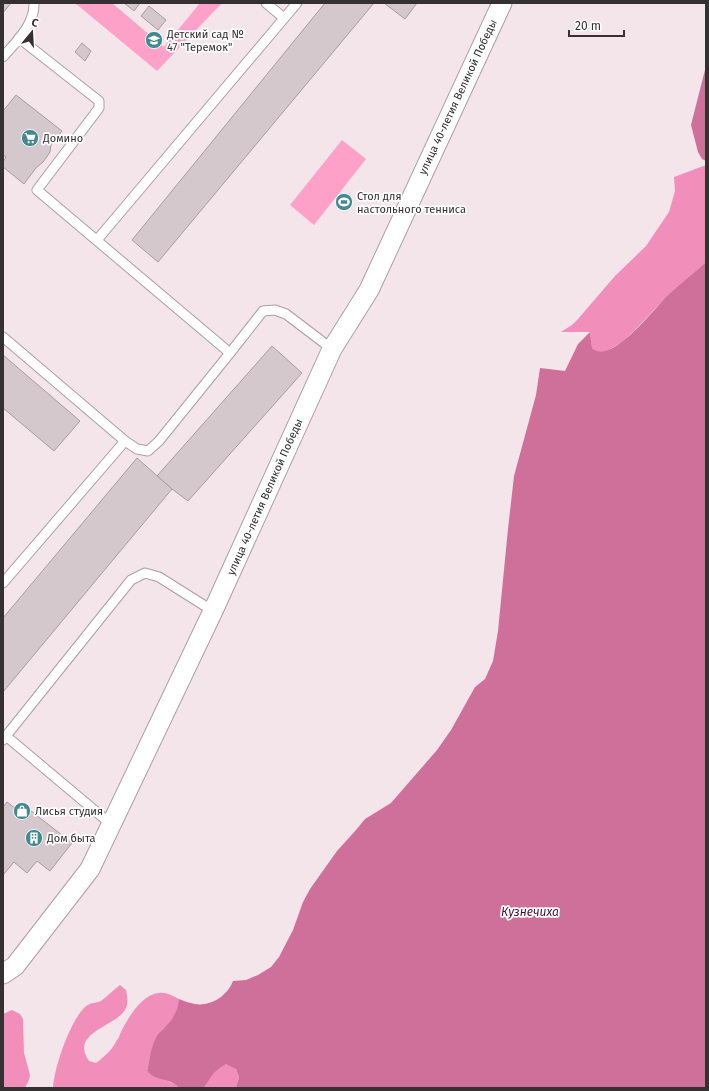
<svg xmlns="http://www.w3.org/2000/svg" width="709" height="1091" viewBox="0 0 709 1091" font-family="'Fira Sans',sans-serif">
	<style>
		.green { fill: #fea1c9 }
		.forest { fill: #f18fba }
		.water { fill: #cf709a }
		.building { fill: #d5c8cd; stroke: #a99ca1 }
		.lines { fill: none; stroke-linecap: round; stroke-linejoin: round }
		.service-casing { stroke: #ac9fa3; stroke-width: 11 }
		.minor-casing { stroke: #ac9fa3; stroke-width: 21 }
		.service { stroke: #fff; stroke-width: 9 }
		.minor { stroke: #fff; stroke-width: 19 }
		.labels { text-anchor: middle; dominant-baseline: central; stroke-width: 3.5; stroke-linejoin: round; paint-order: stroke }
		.poi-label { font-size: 11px; fill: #353032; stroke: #fff; text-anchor: start }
		.street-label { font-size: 11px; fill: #353032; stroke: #fff }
		.water-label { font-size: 12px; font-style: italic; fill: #4b0f2e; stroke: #fff }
	</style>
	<rect width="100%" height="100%" fill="#f3e5ea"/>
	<g class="green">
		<polygon points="75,3 112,3 164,47 200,3 222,3 157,71"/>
		<polygon points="342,140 366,159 314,225 290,205"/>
	</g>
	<g class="forest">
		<polygon points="706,165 706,262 668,295 633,332 622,342 607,351 600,353 595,352 592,348 590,332 561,332 572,325 578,319 615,276 646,246 669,212 675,191 674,177"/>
		<path d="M120 985 126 990C127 995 128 1000 127 1005 122 1027 68 1030 89 1061L96 1063C104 1057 113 1049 117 1040 119 1038 120 1034 121 1032 128 1018 142 994 159 993 166 992 173 996 179 999V1008L175 1015 170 1022 158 1034 154 1042 147 1071C152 1074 157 1077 162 1079 168 1082 175 1082 179 1088H53C54 1068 70 1021 85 1007 92 1001 96 1004 101 1001 108 996 113 990 120 985Z"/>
		<polygon points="12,1010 20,1014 23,1019 24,1053 30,1075 29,1080 25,1088 3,1088 3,1014"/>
		<polygon points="226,1063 236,1069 239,1077 236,1088 204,1088 211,1075 218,1068"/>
	</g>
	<g class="water">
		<polygon points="706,66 706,161 702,159 698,152 691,125"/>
		<path d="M706 262V1088H236L239 1077 236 1069 226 1064C212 1072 212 1076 204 1088H179C173 1080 164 1081 155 1077 152 1076 150 1073 147 1071 150 1059 151 1044 158 1034 160 1032 163 1029 165 1027 173 1019 178 1011 179 999 184 1001 189 1003 195 1004 204 1006 218 1001 224 994 228 991 231 986 233 981L246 980 258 975 271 967 279 957 293 930 303 902 310 889 337 851 356 830 365 819 391 803 437 750 451 730 475 687 485 679 493 661 498 631 508 529 514 476 536 395 540 368 565 371 578 344 590 332 592 348C611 367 656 306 669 294 681 283 694 273 706 262Z"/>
	</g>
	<g class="building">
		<polygon points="3,3 11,3 3,13"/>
		<polygon points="124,3 140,3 134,11"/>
		<polygon points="325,3 374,3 158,262 132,240"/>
		<polygon points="384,3 417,3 405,19"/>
		<polygon points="149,6 166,20 158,30 141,16"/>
		<polygon points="82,43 91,51 85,61 75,52"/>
		<polygon points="16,95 62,131 51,145 50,152 46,158 43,162 36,168 24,184 3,167 3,162 6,157 3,155 3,111"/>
		<polygon points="272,346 302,373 188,501 172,489 157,476"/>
		<polygon points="3,355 80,421 54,451 3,408"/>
		<polygon points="137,458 172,489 3,692 3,618"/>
		<polygon points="7,802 16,809 21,803 72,843 50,871 37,861 27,873 14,862 4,874 3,873 3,807"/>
	</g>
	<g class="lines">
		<defs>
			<g id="service">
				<polyline points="266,3 284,18"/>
				<polyline points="19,38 99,101 99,108 37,190 230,353 263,311 275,310 286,314 332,349"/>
				<path d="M3 57C16 42 35 24 34 3"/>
				<polyline points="97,240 297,3"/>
				<polyline points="3,337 125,441"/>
				<polyline points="3,583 125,441 137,449 148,451 159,441 230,353"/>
				<polyline points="6,736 131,580 145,573 159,577 213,611"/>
				<polyline points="3,740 6,736 112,825"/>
			</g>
			<polyline id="minor" points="3,974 15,966 90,869 213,611 332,349 369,290 502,3"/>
		</defs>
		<use href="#service" class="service-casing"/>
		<use href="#minor" class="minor-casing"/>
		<use href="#service" class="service"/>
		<use href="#minor" class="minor"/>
	</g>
	<defs>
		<symbol id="school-disc" viewBox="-11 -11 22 22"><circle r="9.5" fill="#428990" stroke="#fff"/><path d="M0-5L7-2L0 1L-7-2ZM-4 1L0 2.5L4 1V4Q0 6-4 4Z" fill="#fff"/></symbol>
		<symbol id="supermarket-disc" viewBox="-11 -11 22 22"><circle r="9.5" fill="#428990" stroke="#fff"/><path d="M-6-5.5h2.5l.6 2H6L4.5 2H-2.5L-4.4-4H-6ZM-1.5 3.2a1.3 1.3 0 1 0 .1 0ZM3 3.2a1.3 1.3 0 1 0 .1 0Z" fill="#fff"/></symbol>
		<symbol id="stadium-disc" viewBox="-11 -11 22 22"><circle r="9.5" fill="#428990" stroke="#fff"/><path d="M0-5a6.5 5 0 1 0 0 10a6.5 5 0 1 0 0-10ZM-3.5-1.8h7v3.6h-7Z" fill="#fff"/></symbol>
		<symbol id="shop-disc" viewBox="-11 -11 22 22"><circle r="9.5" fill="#428990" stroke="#fff"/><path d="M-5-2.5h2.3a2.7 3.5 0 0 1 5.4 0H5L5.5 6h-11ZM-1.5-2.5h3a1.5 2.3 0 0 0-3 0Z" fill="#fff"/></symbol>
		<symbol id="building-disc" viewBox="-11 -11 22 22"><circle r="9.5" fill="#428990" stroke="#fff"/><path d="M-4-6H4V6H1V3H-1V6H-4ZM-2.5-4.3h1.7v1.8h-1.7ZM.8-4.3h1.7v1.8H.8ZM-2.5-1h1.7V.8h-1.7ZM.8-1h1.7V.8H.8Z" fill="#fff"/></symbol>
	</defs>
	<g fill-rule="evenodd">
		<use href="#school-disc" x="144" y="30" width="20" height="20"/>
		<use href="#supermarket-disc" x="20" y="128" width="20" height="20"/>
		<use href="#stadium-disc" x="334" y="192" width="20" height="20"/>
		<use href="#shop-disc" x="12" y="801" width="20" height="20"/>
		<use href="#building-disc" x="24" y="828" width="20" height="20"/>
	</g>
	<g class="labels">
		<g class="poi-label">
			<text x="167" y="34">Детский сад №<tspan x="167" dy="13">47 "Теремок"</tspan></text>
			<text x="43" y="138">Домино</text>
			<text x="357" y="196">Стол для<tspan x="357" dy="13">настольного тенниса</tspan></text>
			<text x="35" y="811">Лисья студия</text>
			<text x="47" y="838">Дом быта</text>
		</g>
		<g class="street-label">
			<text transform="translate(458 97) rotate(-65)">улица 40-летия Великой Победы</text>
			<text transform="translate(265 497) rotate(-66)">улица 40-летия Великой Победы</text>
		</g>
		<g class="water-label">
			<text x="530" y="912">Кузнечиха</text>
		</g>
	</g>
	<rect width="709" height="1091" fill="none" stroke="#353032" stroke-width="8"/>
	<g transform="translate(32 32) rotate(18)" stroke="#ffffff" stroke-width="3" paint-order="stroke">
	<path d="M0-3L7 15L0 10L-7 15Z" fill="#353032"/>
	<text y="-6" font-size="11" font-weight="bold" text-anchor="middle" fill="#353032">С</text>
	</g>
	<path d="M569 30v6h55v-6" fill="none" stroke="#353032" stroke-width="2"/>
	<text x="575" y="30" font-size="12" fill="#353032" stroke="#ffffff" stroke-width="3" paint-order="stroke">20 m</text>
</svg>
